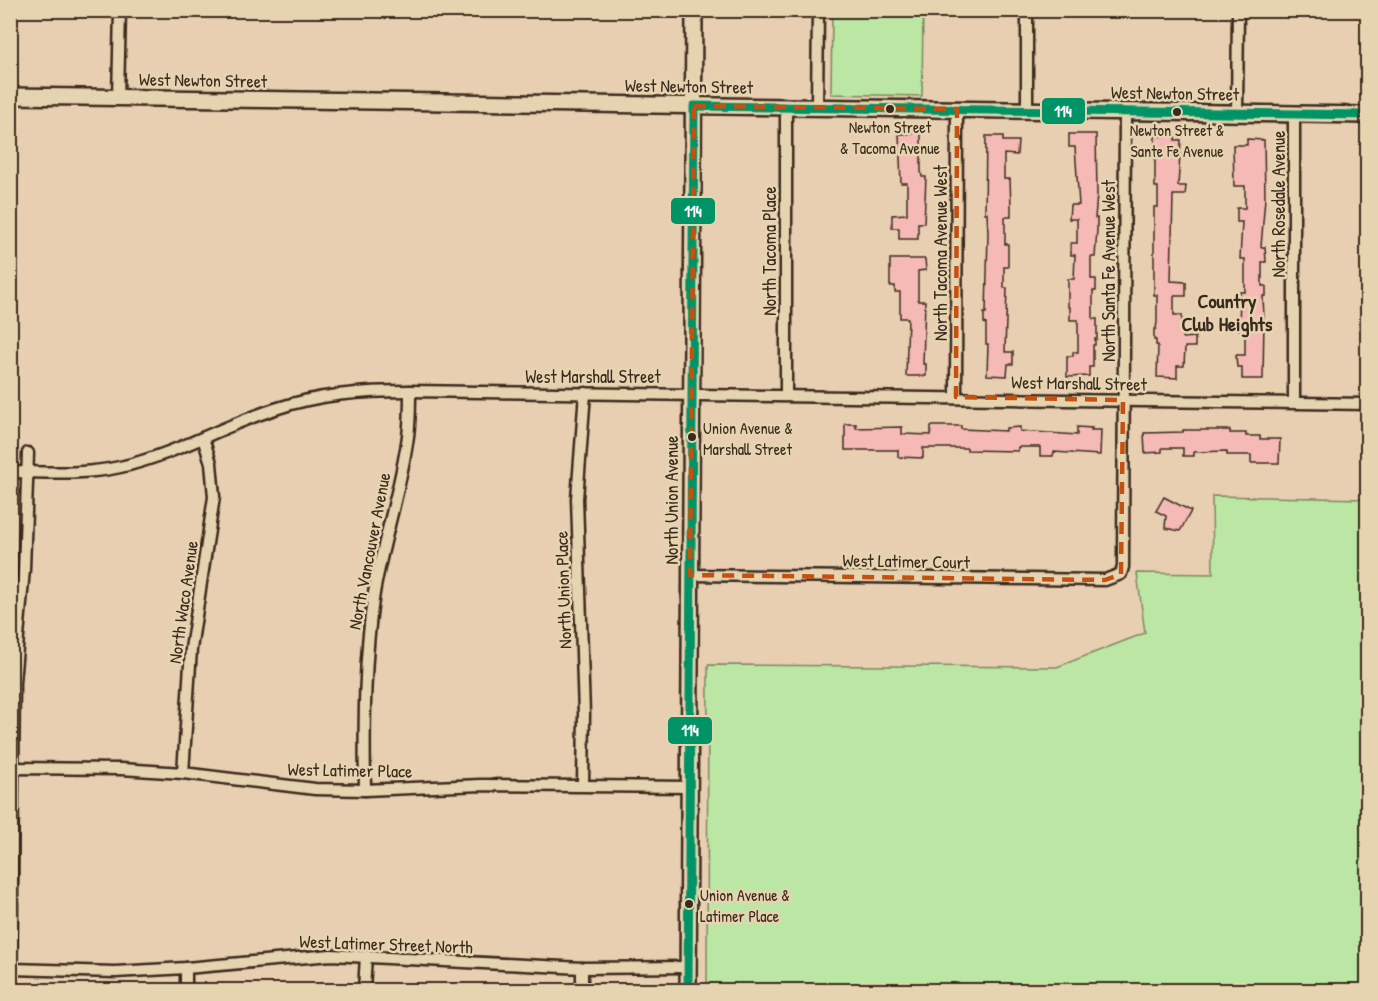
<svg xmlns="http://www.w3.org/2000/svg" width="1378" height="1001" viewBox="0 0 1378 1001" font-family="'Patrick Hand',sans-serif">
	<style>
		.green { fill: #bbe6a3; stroke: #7b8860; stroke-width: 1.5 }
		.building { fill: #f6bab6; stroke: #3b2a1e; stroke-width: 1.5 }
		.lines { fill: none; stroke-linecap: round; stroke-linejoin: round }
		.street-casing { stroke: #3b2a1e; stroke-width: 15 }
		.secondary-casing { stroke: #3b2a1e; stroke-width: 20 }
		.street { stroke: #e6d4b1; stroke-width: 10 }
		.secondary { stroke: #e6d4b1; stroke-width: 15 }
		.bus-1-casing { stroke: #e6d4b1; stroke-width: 14 }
		.bus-1 { stroke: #009365; stroke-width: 9 }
		.marked { fill: none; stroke: #c55010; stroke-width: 4.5; stroke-dasharray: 12 8; stroke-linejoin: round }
		.bus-dot { fill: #3b2a1e; stroke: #e6d4b1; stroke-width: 2 }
		.labels { text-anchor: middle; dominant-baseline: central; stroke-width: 5; stroke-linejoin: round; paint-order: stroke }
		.bus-label { font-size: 16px; fill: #3b2a1e; stroke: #e6d4b1 }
		.street-label { font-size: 18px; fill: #3b2a1e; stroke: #e6d4b1 }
		.neighbourhood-label { font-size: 20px; font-weight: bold; fill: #3b2a1e; stroke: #e6d4b1 }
		.line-badge { stroke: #e6d4b1; stroke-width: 2 }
		.badge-label { font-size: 16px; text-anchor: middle; font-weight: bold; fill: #fff }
	</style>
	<rect width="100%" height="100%" fill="#e9cfb2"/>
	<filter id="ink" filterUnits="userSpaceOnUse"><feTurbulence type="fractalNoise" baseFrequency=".0167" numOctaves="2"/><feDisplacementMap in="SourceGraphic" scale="12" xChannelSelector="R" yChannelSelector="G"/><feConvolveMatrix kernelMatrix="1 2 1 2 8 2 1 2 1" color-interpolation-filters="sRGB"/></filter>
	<g filter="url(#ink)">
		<g class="green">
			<polygon points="832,11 923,11 922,96 831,94"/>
			<polygon points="1212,496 1367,499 1367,990 707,990 708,665 1057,667 1145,633 1137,573 1213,574"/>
		</g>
		<g class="building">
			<polygon points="921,133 921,171 922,177 926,177 924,223 918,223 918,239 899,239 899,228 892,228 892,215 907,214 907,183 901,183 899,134"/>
			<polygon points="1069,134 1096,134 1097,194 1095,218 1097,218 1097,230 1095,257 1091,257 1091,279 1096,279 1096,291 1093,291 1093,319 1097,319 1097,339 1095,339 1095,345 1093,345 1093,367 1089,367 1089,376 1067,377 1067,356 1073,356 1073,352 1078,352 1078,320 1070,320 1070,307 1068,307 1068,279 1074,279 1075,255 1071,255 1071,243 1077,243 1077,219 1069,219 1070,205 1079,205 1075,147 1069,147"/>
			<polygon points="986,136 1003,136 1003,141 1018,141 1017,155 1004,154 1004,179 1010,179 1011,206 1011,217 1005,217 1005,244 1008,244 1008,267 1004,267 1004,288 1007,288 1005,352 1013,352 1013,364 1008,364 1007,376 987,375 988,344 986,344 986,324 984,323 984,313 986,313 988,233 987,213 985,213"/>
			<polygon points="1155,136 1175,136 1175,140 1181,140 1178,186 1186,186 1185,195 1173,195 1171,281 1186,282 1186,296 1174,296 1174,315 1182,315 1182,338 1195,337 1195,347 1185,347 1184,366 1177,366 1177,378 1157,377 1158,345 1156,345 1156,340 1154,340 1154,329 1156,329 1157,322 1157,295 1154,295 1154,207 1158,207 1158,187 1155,187"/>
			<polygon points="1247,139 1264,140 1265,198 1261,247 1265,247 1266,262 1262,262 1262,286 1266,286 1266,296 1263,296 1264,318 1263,379 1242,379 1242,367 1237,367 1236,355 1245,355 1245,330 1239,330 1240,292 1245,292 1245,259 1240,259 1242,222 1237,222 1237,208 1245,208 1245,186 1234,186 1233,145 1247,145"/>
			<polygon points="890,259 925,259 926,270 918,271 918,301 925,301 923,364 926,364 926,376 906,376 908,318 900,318 900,292 895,292 895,286 890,286"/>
			<polygon points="845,424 856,424 856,428 902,427 902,434 931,435 931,426 961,426 961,429 1006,431 1006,428 1020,427 1020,431 1077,435 1077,427 1092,428 1091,430 1101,430 1100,455 1054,452 1053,456 1040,456 1040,447 1018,447 1018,451 967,450 967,448 923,448 923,458 898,457 898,450 845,450"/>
			<polygon points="1183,430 1230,430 1230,433 1246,433 1246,436 1260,436 1260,439 1280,439 1279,463 1251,463 1251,455 1227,455 1227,451 1194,452 1194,456 1183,456 1183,448 1162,448 1162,452 1145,453 1144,433 1183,432"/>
			<polygon points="1164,497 1191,511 1180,531 1165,528 1166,516 1156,511"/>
		</g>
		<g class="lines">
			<defs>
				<g id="street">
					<polyline points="118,98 120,10"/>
					<polyline points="817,107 818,10"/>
					<polyline points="1027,110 1027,10"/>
					<polyline points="1237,113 1238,10"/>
					<polyline points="786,395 786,107"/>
					<polyline points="956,397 957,109"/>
					<polyline points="1294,402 1294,114"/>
					<path d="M10 472C47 472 84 475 120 467 174 455 222 426 275 409 319 394 364 391 410 391L1368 404"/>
					<polyline points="690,575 1105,580 1121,574 1123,567 1125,112"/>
					<polyline points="10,768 121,769 183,773 315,789 365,790 481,785 690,787"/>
					<polyline points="183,773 191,649 214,497 211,463 203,438"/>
					<polyline points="583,785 584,714 577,499 585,393"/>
					<path d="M365 790C364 724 364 658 374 593 383 540 401 489 408 436 410 421 410 406 410 391"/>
					<polyline points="186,968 186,990"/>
					<polyline points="12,969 115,972 186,968 331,955 582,968 688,967"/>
					<polyline points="11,990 14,682 24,569 28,453"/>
					<polyline points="364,990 366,956"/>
					<polyline points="582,990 582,968"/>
				</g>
				<g id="secondary">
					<polyline points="10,96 1368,115"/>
					<polyline points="688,990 694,10"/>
				</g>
			</defs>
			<use href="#street" class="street-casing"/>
			<use href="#secondary" class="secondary-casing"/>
			<use href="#street" class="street"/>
			<use href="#secondary" class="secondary"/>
			<defs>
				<polyline id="bus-1" points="688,990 694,106 1368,115"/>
			</defs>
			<use href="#bus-1" class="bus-1-casing"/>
			<use href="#bus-1" class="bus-1"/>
		</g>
	</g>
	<path class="marked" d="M694 106 957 109 956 397 1123 400 1121 574 1105 580 690 575Z"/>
	<g class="bus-dot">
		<circle cx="890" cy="109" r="5"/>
		<circle cx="1177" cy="112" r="5"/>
		<circle cx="692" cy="437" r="5"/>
		<circle cx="689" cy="904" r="5"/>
	</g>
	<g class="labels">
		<g class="bus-label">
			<text x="890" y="127">Newton Street<tspan x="890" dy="21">&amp; Tacoma Avenue</tspan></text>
			<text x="1177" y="130">Newton Street &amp;<tspan x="1177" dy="21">Sante Fe Avenue</tspan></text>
			<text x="703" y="428" text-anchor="start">Union Avenue &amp;<tspan x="703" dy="21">Marshall Street</tspan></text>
			<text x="700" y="895" text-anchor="start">Union Avenue &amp;<tspan x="700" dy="21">Latimer Place</tspan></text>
		</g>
		<g class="street-label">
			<text transform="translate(203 80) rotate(1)">West Newton Street</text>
			<text transform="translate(689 86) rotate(1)">West Newton Street</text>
			<text transform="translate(1175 93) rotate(1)">West Newton Street</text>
			<text transform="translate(1278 204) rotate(-90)">North Rosedale Avenue</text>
			<text transform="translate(769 251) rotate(-90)">North Tacoma Place</text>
			<text transform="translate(940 253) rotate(-90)">North Tacoma Avenue West</text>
			<text transform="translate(1108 271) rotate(-90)">North Santa Fe Avenue West</text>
			<text x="593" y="376">West Marshall Street</text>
			<text transform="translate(1079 383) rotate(1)">West Marshall Street</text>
			<text transform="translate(671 500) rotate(-90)">North Union Avenue</text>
			<text transform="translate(369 551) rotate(-79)">North Vancouver Avenue</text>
			<text transform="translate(906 561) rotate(1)">West Latimer Court</text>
			<text transform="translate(563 590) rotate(-92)">North Union Place</text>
			<text transform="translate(183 602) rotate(-82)">North Waco Avenue</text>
			<text transform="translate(350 770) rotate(1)">West Latimer Place</text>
			<text transform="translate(386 944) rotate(2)">West Latimer Street North</text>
		</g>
		<g class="neighbourhood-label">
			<text x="1227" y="300">Country<tspan x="1227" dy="23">Club Heights</tspan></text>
		</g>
	</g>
	<g class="line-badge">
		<rect x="1041" y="97" width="45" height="28" rx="6" fill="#009365"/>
		<rect x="670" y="197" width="46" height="28" rx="6" fill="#009365"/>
		<rect x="667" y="716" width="46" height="29" rx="6" fill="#009365"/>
	</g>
	<g class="badge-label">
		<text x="1063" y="117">114</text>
		<text x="693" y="217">114</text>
		<text x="690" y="736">114</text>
	</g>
	<rect width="1378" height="1001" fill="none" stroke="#e6d4b1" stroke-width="36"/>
	<rect x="18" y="18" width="1342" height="965" fill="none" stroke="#3b2a1e" stroke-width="2" filter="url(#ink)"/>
</svg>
